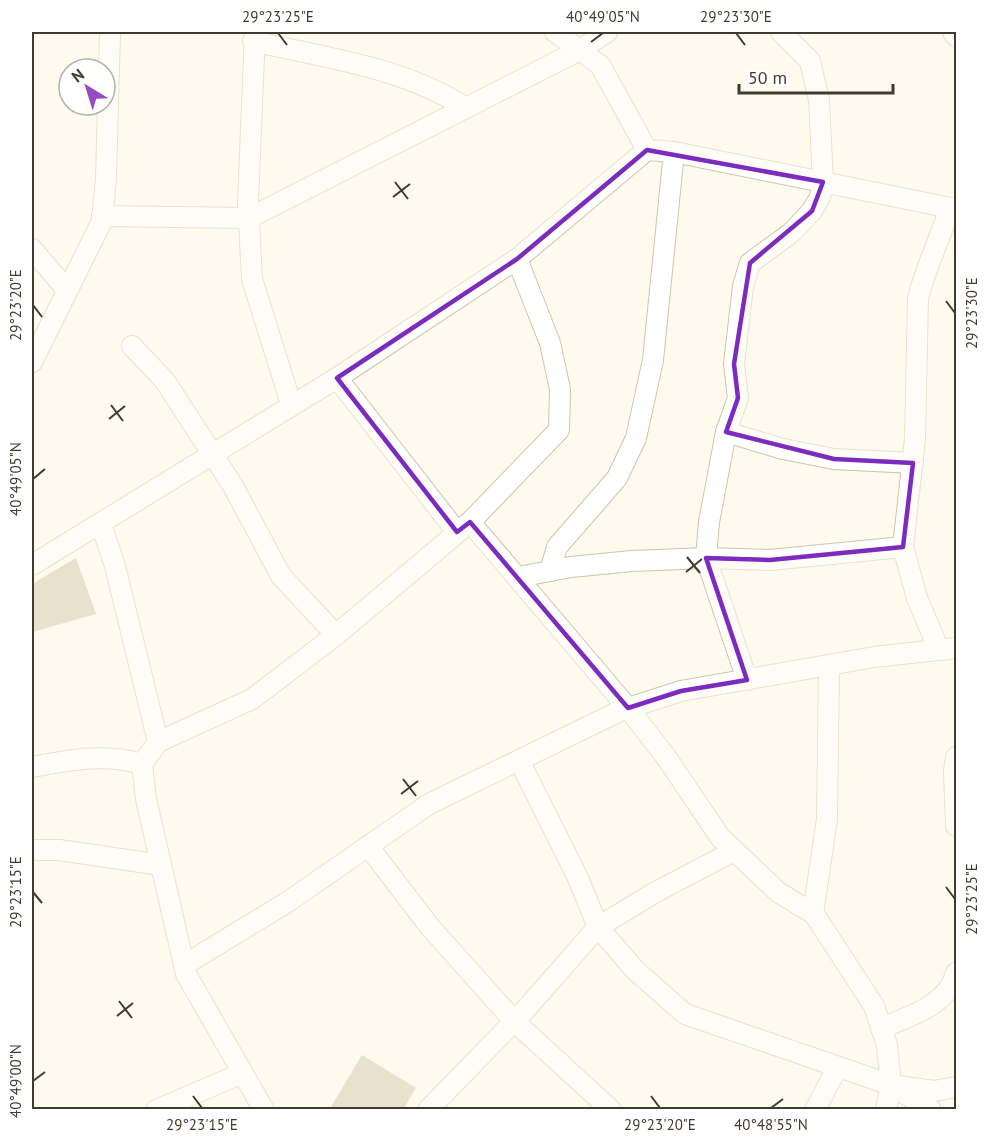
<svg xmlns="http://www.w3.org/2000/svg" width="988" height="1141" viewBox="0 0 988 1141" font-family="'PT Sans',sans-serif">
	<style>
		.building { fill: #cec3a7 }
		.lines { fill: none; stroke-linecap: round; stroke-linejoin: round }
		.minor-casing { stroke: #d0c5a9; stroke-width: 22 }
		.minor { stroke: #fff; stroke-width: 20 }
		.marked { fill: none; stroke: #7b2cbf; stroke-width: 4.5; stroke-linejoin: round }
		.ticks { fill: none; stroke: #403b30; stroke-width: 2 }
		.neatline { fill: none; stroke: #403b30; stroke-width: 2 }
		.ticks-label { font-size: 15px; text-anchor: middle; fill: #403b30 }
	</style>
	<rect width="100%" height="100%" fill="#fefaee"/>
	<g class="building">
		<polygon points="76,558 96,614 32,632 32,584"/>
		<polygon points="362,1055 416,1088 403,1110 329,1110"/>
	</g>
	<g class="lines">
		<defs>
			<g id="minor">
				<polyline points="255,32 248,202 252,279 291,404"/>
				<polyline points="555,32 600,65 647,150"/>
				<polyline points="953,32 956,36"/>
				<path d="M253 41C324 58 404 67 466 108"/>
				<polyline points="102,216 249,218 580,50 607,32"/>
				<polyline points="32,249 67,290"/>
				<polyline points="132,346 165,381 233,486 281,576 336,635"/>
				<polyline points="32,362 102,221 106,178 110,32"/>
				<polyline points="337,378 457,532"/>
				<polyline points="726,432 783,449 834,459 913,463"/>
				<polyline points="470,522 628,708 666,757 720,837 778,892 814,914 874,1006 887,1045 891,1085 931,1110"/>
				<polyline points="101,524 115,566 158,742"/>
				<polyline points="32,565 337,378 517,259 647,150 674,152 956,209"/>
				<polyline points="550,571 557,547 617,478 636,438 653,360 674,152"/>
				<polyline points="518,577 571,567 632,561 706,558 770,560 903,547"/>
				<path d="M939 650 917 598 903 547 915 439 918 298C926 267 940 238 950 208"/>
				<polyline points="747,680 706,558 709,522 726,432 738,398 734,364 743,286 750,263 791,233 812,211 820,197 823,182 819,100 810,61 781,32"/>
				<polyline points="956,757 954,771 956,826"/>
				<polyline points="519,760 578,878 598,927 635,970 685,1014 891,1085 934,1091 956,1087"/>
				<path d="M32 767C68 760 105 753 142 764"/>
				<polyline points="368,846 430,927 514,1021 611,1110"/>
				<polyline points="32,850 59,850 161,865"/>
				<polyline points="813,914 827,819 829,665"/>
				<polyline points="184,965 286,903 429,804 622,710 681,691 874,657 956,648"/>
				<path d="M881 1028C909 1017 948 1005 956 973"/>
				<polyline points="156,1110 243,1073"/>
				<polyline points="264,1110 186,974 146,799 142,764 158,742 252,699 336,635 470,522 559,430 560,389 550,343 517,259"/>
				<polyline points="428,1110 526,1009 598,927 654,893 734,851"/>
				<polyline points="815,1110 837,1068"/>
				<polyline points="886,1110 891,1085"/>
			</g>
		</defs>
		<use href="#minor" class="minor-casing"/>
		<use href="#minor" class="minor"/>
	</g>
	<path d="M0 0H988V1141H0ZM647 150 823 182 812 211 750 263 734 364 738 398 726 432 834 459 913 463 903 547 770 560 706 558 747 680 681 691 628 708 470 522 457 532 337 378 517 259Z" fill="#fefaee" fill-opacity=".55" fill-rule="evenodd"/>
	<path class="marked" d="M647 150 823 182 812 211 750 263 734 364 738 398 726 432 834 459 913 463 903 547 770 560 706 558 747 680 681 691 628 708 470 522 457 532 337 378 517 259Z"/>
	<path class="ticks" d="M278 33 287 45M736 33 745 45M591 42 603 33M395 182 408 199M393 197 410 184M946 301 955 313M33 305 42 317M111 405 123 421M109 419 125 406M33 479 45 469M687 557 700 573M686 572 702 559M403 779 416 796M401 794 418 781M946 887 955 899M33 892 42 903M119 1001 132 1018M117 1016 133 1003M33 1081 45 1072M193 1096 202 1108M651 1096 660 1108M771 1108 783 1099"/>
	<rect width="988" height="1141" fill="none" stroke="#ffffff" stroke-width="66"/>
	<g transform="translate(87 87) rotate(322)"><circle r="28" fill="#ffffff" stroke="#b3b1ac" stroke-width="1.5"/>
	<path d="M0-4.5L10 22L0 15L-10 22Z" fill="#964cbf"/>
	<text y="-9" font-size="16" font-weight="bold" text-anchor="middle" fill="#403b30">N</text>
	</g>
	<path d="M739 84v9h154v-9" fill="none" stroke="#403b30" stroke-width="3"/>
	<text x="748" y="84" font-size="18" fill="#403b30" stroke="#ffffff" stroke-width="4.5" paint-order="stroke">50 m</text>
	<rect x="33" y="33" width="922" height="1075" class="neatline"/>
	<g class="ticks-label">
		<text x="278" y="22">29°23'25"E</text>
		<text x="603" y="22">40°49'05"N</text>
		<text x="736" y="22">29°23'30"E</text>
		<text transform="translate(16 305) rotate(-90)" y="5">29°23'20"E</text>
		<text transform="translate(972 313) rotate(-90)" y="5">29°23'30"E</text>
		<text transform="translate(16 479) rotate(-90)" y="5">40°49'05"N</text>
		<text transform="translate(16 892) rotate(-90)" y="5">29°23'15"E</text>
		<text transform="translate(972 899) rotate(-90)" y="5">29°23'25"E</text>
		<text transform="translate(16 1081) rotate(-90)" y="5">40°49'00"N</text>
		<text x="202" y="1130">29°23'15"E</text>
		<text x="660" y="1130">29°23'20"E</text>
		<text x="771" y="1130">40°48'55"N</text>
	</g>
</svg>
